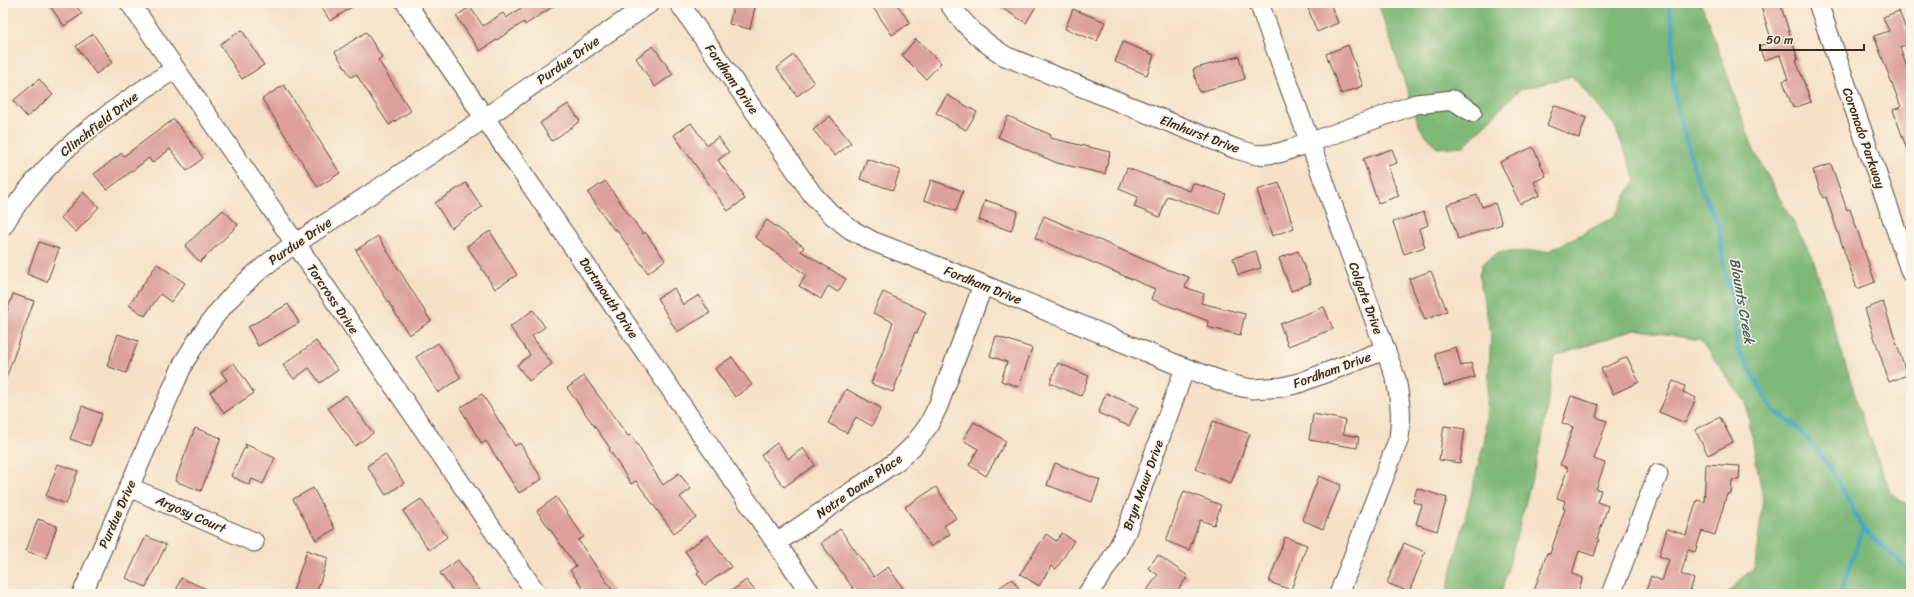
<svg xmlns="http://www.w3.org/2000/svg" width="1914" height="597" viewBox="0 0 1914 597" font-family="Sriracha,sans-serif">
	<style>
		.forest { fill: #7eb877; stroke: #5c714a }
		.lines { fill: none; stroke-linecap: round; stroke-linejoin: round }
		.stream { stroke: #44a8c4; stroke-width: 4 }
		.building { fill: #dda09b }
		.minor-casing { stroke: #574538; stroke-width: 21 }
		.minor { stroke: #fff; stroke-width: 19 }
		.labels { text-anchor: middle; dominant-baseline: central; stroke-width: 3; stroke-linejoin: round; paint-order: stroke }
		.street-label { font-size: 13px; fill: #3b2a1e; stroke: #fcf5e5 }
		.water-label { font-size: 14px; font-style: italic; fill: #3f5c60; stroke: #fcf5e5 }
	</style>
	<rect width="100%" height="100%" fill="#fcf5e5"/>
	<filter id="ink" filterUnits="userSpaceOnUse"><feTurbulence type="fractalNoise" baseFrequency=".025" numOctaves="2"/><feDisplacementMap in="SourceGraphic" scale="8" xChannelSelector="R" yChannelSelector="G"/><feConvolveMatrix kernelMatrix="1 2 1 2 8 2 1 2 1" color-interpolation-filters="sRGB"/></filter>
	<filter id="wash" filterUnits="userSpaceOnUse"><feTurbulence type="fractalNoise" baseFrequency=".012" numOctaves="4" result="noise"/><feDisplacementMap in="SourceGraphic" scale="16" xChannelSelector="R" yChannelSelector="G"/><feGaussianBlur stdDeviation="0.9" result="paint"/><feColorMatrix in="noise" values="0 0 0 0 0 0 0 0 0 0 0 0 0 0 0 0 0 1.4 0 .05"/><feComposite in="paint" operator="in"/></filter>
	<g filter="url(#wash)">
		<rect width="100%" height="100%" fill="#f6e1c8"/>
		<polygon class="forest" points="1378,3 1700,3 1705,12 1754,151 1812,256 1859,408 1890,492 1911,507 1911,594 1726,594 1755,566 1763,499 1746,403 1700,340 1635,329 1554,357 1542,441 1501,594 1446,594 1485,438 1491,334 1479,276 1482,264 1499,252 1549,251 1614,217 1636,179 1614,125 1572,76 1519,90 1464,146 1437,148 1420,128"/>
		<g class="lines">
			<g class="stream">
				<polyline points="1668,3 1673,27 1673,84 1678,112 1699,184 1719,226 1723,262 1734,307 1737,348 1773,410 1796,426 1817,450 1835,475 1863,529 1911,572"/>
				<polyline points="1840,594 1863,529"/>
			</g>
		</g>
		<g id="blocks">
			<g class="building">
				<polygon points="48,3 74,3 82,14 64,26"/>
				<polygon points="319,3 358,3 330,21"/>
				<polygon points="528,3 558,3 525,25 524,22 480,51 456,16 470,7 483,26 503,13 506,18"/>
				<polygon points="734,3 756,3 750,29 729,24"/>
				<polygon points="870,3 896,3 910,23 892,35"/>
				<polygon points="994,3 1038,3 1026,23"/>
				<polygon points="1306,3 1330,3 1338,23 1317,32"/>
				<polygon points="1760,3 1780,3 1798,60 1796,60 1811,102 1793,108 1783,81 1788,79 1780,55 1764,60 1759,46 1772,42"/>
				<polygon points="1073,9 1105,22 1097,41 1065,29"/>
				<polygon points="1899,11 1911,43 1900,47 1911,79 1911,155 1909,155 1893,110 1901,107 1874,36 1889,31 1883,17"/>
				<polygon points="242,30 264,65 242,79 220,44"/>
				<polygon points="366,32 382,57 378,60 411,111 389,125 356,74 351,77 335,52"/>
				<polygon points="93,34 113,62 96,74 76,46"/>
				<polygon points="916,39 941,63 926,79 902,55"/>
				<polygon points="1123,42 1154,55 1147,75 1115,62"/>
				<polygon points="1348,45 1363,86 1341,94 1326,54"/>
				<polygon points="653,46 673,74 655,87 636,58"/>
				<polygon points="794,55 814,83 797,96 777,68"/>
				<polygon points="1239,56 1245,79 1199,92 1193,69"/>
				<polygon points="39,79 53,95 27,117 13,101"/>
				<polygon points="284,85 340,173 318,187 262,99"/>
				<polygon points="947,95 977,112 966,130 936,113"/>
				<polygon points="568,104 580,121 552,141 540,123"/>
				<polygon points="1554,105 1586,118 1579,138 1547,125"/>
				<polygon points="830,116 851,143 835,156 813,130"/>
				<polygon points="1008,116 1051,135 1050,138 1110,152 1105,174 1057,163 998,137"/>
				<polygon points="174,119 203,158 187,171 170,149 152,163 149,158 107,190 94,174 122,153 124,156"/>
				<polygon points="691,123 707,145 718,137 729,152 718,160 745,199 728,211 674,135"/>
				<polygon points="1533,147 1546,176 1534,182 1540,195 1520,204 1500,162"/>
				<polygon points="1392,149 1397,163 1388,166 1399,196 1378,203 1363,159"/>
				<polygon points="867,159 900,170 893,190 860,179"/>
				<polygon points="1831,164 1847,210 1850,209 1875,282 1857,289 1826,197 1823,198 1813,170"/>
				<polygon points="1127,168 1190,191 1193,183 1226,194 1219,214 1167,196 1160,217 1134,207 1138,197 1119,189"/>
				<polygon points="931,180 963,191 956,211 924,200"/>
				<polygon points="605,181 643,234 645,232 665,260 648,273 616,229 614,230 588,193"/>
				<polygon points="466,183 482,207 451,228 435,203"/>
				<polygon points="1279,183 1294,228 1272,236 1257,190"/>
				<polygon points="83,192 99,207 76,232 61,218"/>
				<polygon points="1477,195 1482,207 1495,203 1502,224 1458,239 1447,205"/>
				<polygon points="985,200 1018,211 1011,231 979,220"/>
				<polygon points="223,210 238,225 200,262 185,246"/>
				<polygon points="1424,212 1428,225 1419,229 1425,247 1404,254 1393,222"/>
				<polygon points="1044,216 1163,268 1189,277 1185,287 1204,294 1201,303 1245,314 1240,335 1207,327 1208,321 1151,299 1155,289 1035,238"/>
				<polygon points="767,220 804,247 801,251 846,279 838,292 828,286 821,299 799,286 806,275 755,237"/>
				<polygon points="490,231 517,275 495,289 467,246"/>
				<polygon points="378,236 431,321 409,335 356,250"/>
				<polygon points="39,242 59,249 47,282 27,274"/>
				<polygon points="1256,251 1261,268 1238,275 1233,258"/>
				<polygon points="1298,251 1311,283 1291,291 1279,258"/>
				<polygon points="157,264 185,283 171,302 160,294 145,316 129,305"/>
				<polygon points="1431,271 1447,311 1425,320 1409,279"/>
				<polygon points="674,288 683,305 699,295 710,313 677,332 657,298"/>
				<polygon points="883,292 926,312 917,333 915,332 893,392 871,384 893,322 873,313"/>
				<polygon points="13,294 34,301 3,386 3,323"/>
				<polygon points="1883,302 1907,375 1889,382 1865,309"/>
				<polygon points="288,304 299,323 258,346 248,327"/>
				<polygon points="1324,307 1333,329 1288,346 1280,324"/>
				<polygon points="533,310 545,327 532,336 552,364 529,381 517,365 530,355 510,327"/>
				<polygon points="118,334 138,341 126,373 107,366"/>
				<polygon points="996,336 1032,348 1019,387 1001,381 1007,362 990,356"/>
				<polygon points="316,341 338,370 320,383 309,368 294,379 283,365"/>
				<polygon points="438,343 461,378 438,393 416,357"/>
				<polygon points="1456,347 1461,366 1471,363 1475,377 1444,386 1435,353"/>
				<polygon points="732,357 752,385 735,397 715,369"/>
				<polygon points="1627,357 1639,382 1613,394 1601,369"/>
				<polygon points="234,363 254,393 224,413 210,392 227,380 221,372"/>
				<polygon points="1058,363 1089,376 1081,396 1050,383"/>
				<polygon points="584,376 628,436 631,435 663,485 679,473 691,489 680,497 696,517 674,533 636,481 631,484 609,449 610,448 567,388"/>
				<polygon points="1673,381 1685,386 1683,392 1696,398 1685,423 1659,412"/>
				<polygon points="846,389 881,408 872,426 856,417 847,433 828,423"/>
				<polygon points="1106,393 1138,407 1129,426 1098,413"/>
				<polygon points="482,394 515,446 520,443 542,479 519,493 486,441 482,444 460,408"/>
				<polygon points="346,395 373,433 355,446 328,408"/>
				<polygon points="1571,396 1599,405 1596,417 1607,421 1594,459 1605,463 1596,489 1601,490 1597,502 1608,506 1597,539 1599,540 1594,556 1579,551 1572,574 1583,578 1577,594 1533,594 1547,553 1550,554 1565,509 1563,508 1565,501 1557,498 1568,468 1560,465 1573,427 1562,423"/>
				<polygon points="82,406 102,414 90,446 70,439"/>
				<polygon points="1313,414 1345,420 1343,434 1359,437 1357,448 1309,440"/>
				<polygon points="1720,417 1733,442 1708,455 1695,430"/>
				<polygon points="1213,421 1250,434 1231,483 1195,469"/>
				<polygon points="974,422 1006,441 986,476 969,465 978,449 963,440"/>
				<polygon points="1444,426 1465,429 1460,463 1439,460"/>
				<polygon points="195,428 221,438 201,491 175,481"/>
				<polygon points="777,443 788,459 803,448 815,465 784,487 761,455"/>
				<polygon points="245,444 275,458 263,484 252,479 249,485 231,476 245,447 247,448"/>
				<polygon points="385,454 404,483 386,495 367,466"/>
				<polygon points="1055,463 1100,480 1092,502 1047,485"/>
				<polygon points="58,464 78,471 66,504 46,496"/>
				<polygon points="1706,464 1740,466 1739,480 1732,480 1731,494 1727,494 1715,535 1702,531 1695,552 1688,550 1681,574 1694,579 1689,594 1645,594 1651,576 1662,581 1669,560 1659,556 1667,529 1686,535 1697,500 1704,502"/>
				<polygon points="1319,476 1341,485 1323,529 1302,520"/>
				<polygon points="936,487 956,518 944,526 950,534 931,547 905,507"/>
				<polygon points="313,488 335,529 316,540 293,499"/>
				<polygon points="1417,488 1447,498 1437,531 1416,524 1422,505 1413,502"/>
				<polygon points="1184,491 1221,505 1214,525 1200,520 1189,550 1166,541"/>
				<polygon points="556,497 584,537 578,540 615,594 587,594 570,570 576,566 537,511"/>
				<polygon points="421,499 447,537 429,550 403,511"/>
				<polygon points="38,519 57,526 46,558 26,551"/>
				<polygon points="840,529 874,577 888,567 903,588 895,594 857,594 821,543"/>
				<polygon points="1062,533 1074,541 1056,569 1051,566 1039,586 1020,574 1046,534 1056,541"/>
				<polygon points="708,535 731,567 705,585 697,573 699,571 685,551"/>
				<polygon points="146,536 166,545 146,587 126,578"/>
				<polygon points="1285,537 1307,545 1291,590 1269,582"/>
				<polygon points="1404,543 1425,552 1409,592 1387,583"/>
				<polygon points="307,550 328,558 316,594 292,594"/>
				<polygon points="1158,555 1188,576 1175,594 1144,594 1158,575 1148,568"/>
				<polygon points="458,560 482,594 455,594 440,573"/>
				<polygon points="181,578 218,594 175,594"/>
				<polygon points="1012,579 1023,594 990,594"/>
				<polygon points="746,580 758,594 728,594"/>
			</g>
		</g>
	</g>
	<g filter="url(#ink)">
		<use href="#blocks" fill-opacity="0" stroke="#574538" stroke-width="1"/>
		<g class="lines">
			<defs>
				<g id="minor">
					<polyline points="130,3 537,594"/>
					<polyline points="406,3 811,594"/>
					<polyline points="679,3 813,195 830,213 850,229 872,241 957,274 1185,368 1233,385 1252,389 1283,387 1299,383 1385,350"/>
					<path d="M949 3C964 26 982 41 1005 56L1236 149 1257 155 1279 153 1309 143 1416 104 1453 100 1472 112"/>
					<path d="M1259 3 1396 379C1400 400 1402 417 1399 438L1339 594"/>
					<polyline points="1818,3 1911,273"/>
					<path d="M3 226C43 157 109 111 175 69"/>
					<polyline points="129,487 254,542"/>
					<polyline points="776,543 897,461 913,446 928,426 938,406 983,285"/>
					<path d="M82 594 184 362C213 313 239 283 286 250L485 118 650 3"/>
					<path d="M1087 594C1103 575 1115 555 1126 532L1185 368"/>
					<polyline points="1611,594 1658,474"/>
				</g>
			</defs>
			<use href="#minor" class="minor-casing"/>
			<use href="#minor" class="minor"/>
		</g>
	</g>
	<g class="labels">
		<g class="street-label">
			<text transform="translate(568 60) rotate(-35)">Purdue Drive</text>
			<text transform="translate(732 79) rotate(55)">Fordham Drive</text>
			<text transform="translate(99 124) rotate(-38)">Clinchfield Drive</text>
			<text transform="translate(1200 134) rotate(21)">Elmhurst Drive</text>
			<text transform="translate(1864 138) rotate(71)">Coronado Parkway</text>
			<text transform="translate(300 241) rotate(-34)">Purdue Drive</text>
			<text transform="translate(983 285) rotate(22)">Fordham Drive</text>
			<text transform="translate(609 298) rotate(56)">Dartmouth Drive</text>
			<text transform="translate(1366 298) rotate(70)">Colgate Drive</text>
			<text transform="translate(333 299) rotate(56)">Torcross Drive</text>
			<text transform="translate(1332 370) rotate(-20)">Fordham Drive</text>
			<text transform="translate(1143 485) rotate(-70)">Bryn Mawr Drive</text>
			<text transform="translate(859 486) rotate(-35)">Notre Dame Place</text>
			<text transform="translate(117 514) rotate(-66)">Purdue Drive</text>
			<text transform="translate(191 514) rotate(24)">Argosy Court</text>
		</g>
		<g class="water-label">
			<text transform="translate(1742 301) rotate(80)">Blounts Creek</text>
		</g>
	</g>
	<rect width="1914" height="597" fill="none" stroke="#fcf5e5" stroke-width="16"/>
	<path d="M1760 44v6h104v-6" fill="none" stroke="#3b2a1e" stroke-width="2"/>
	<text x="1766" y="44" font-size="12" fill="#3b2a1e" stroke="#fcf5e5" stroke-width="3" paint-order="stroke">50 m</text>
</svg>
